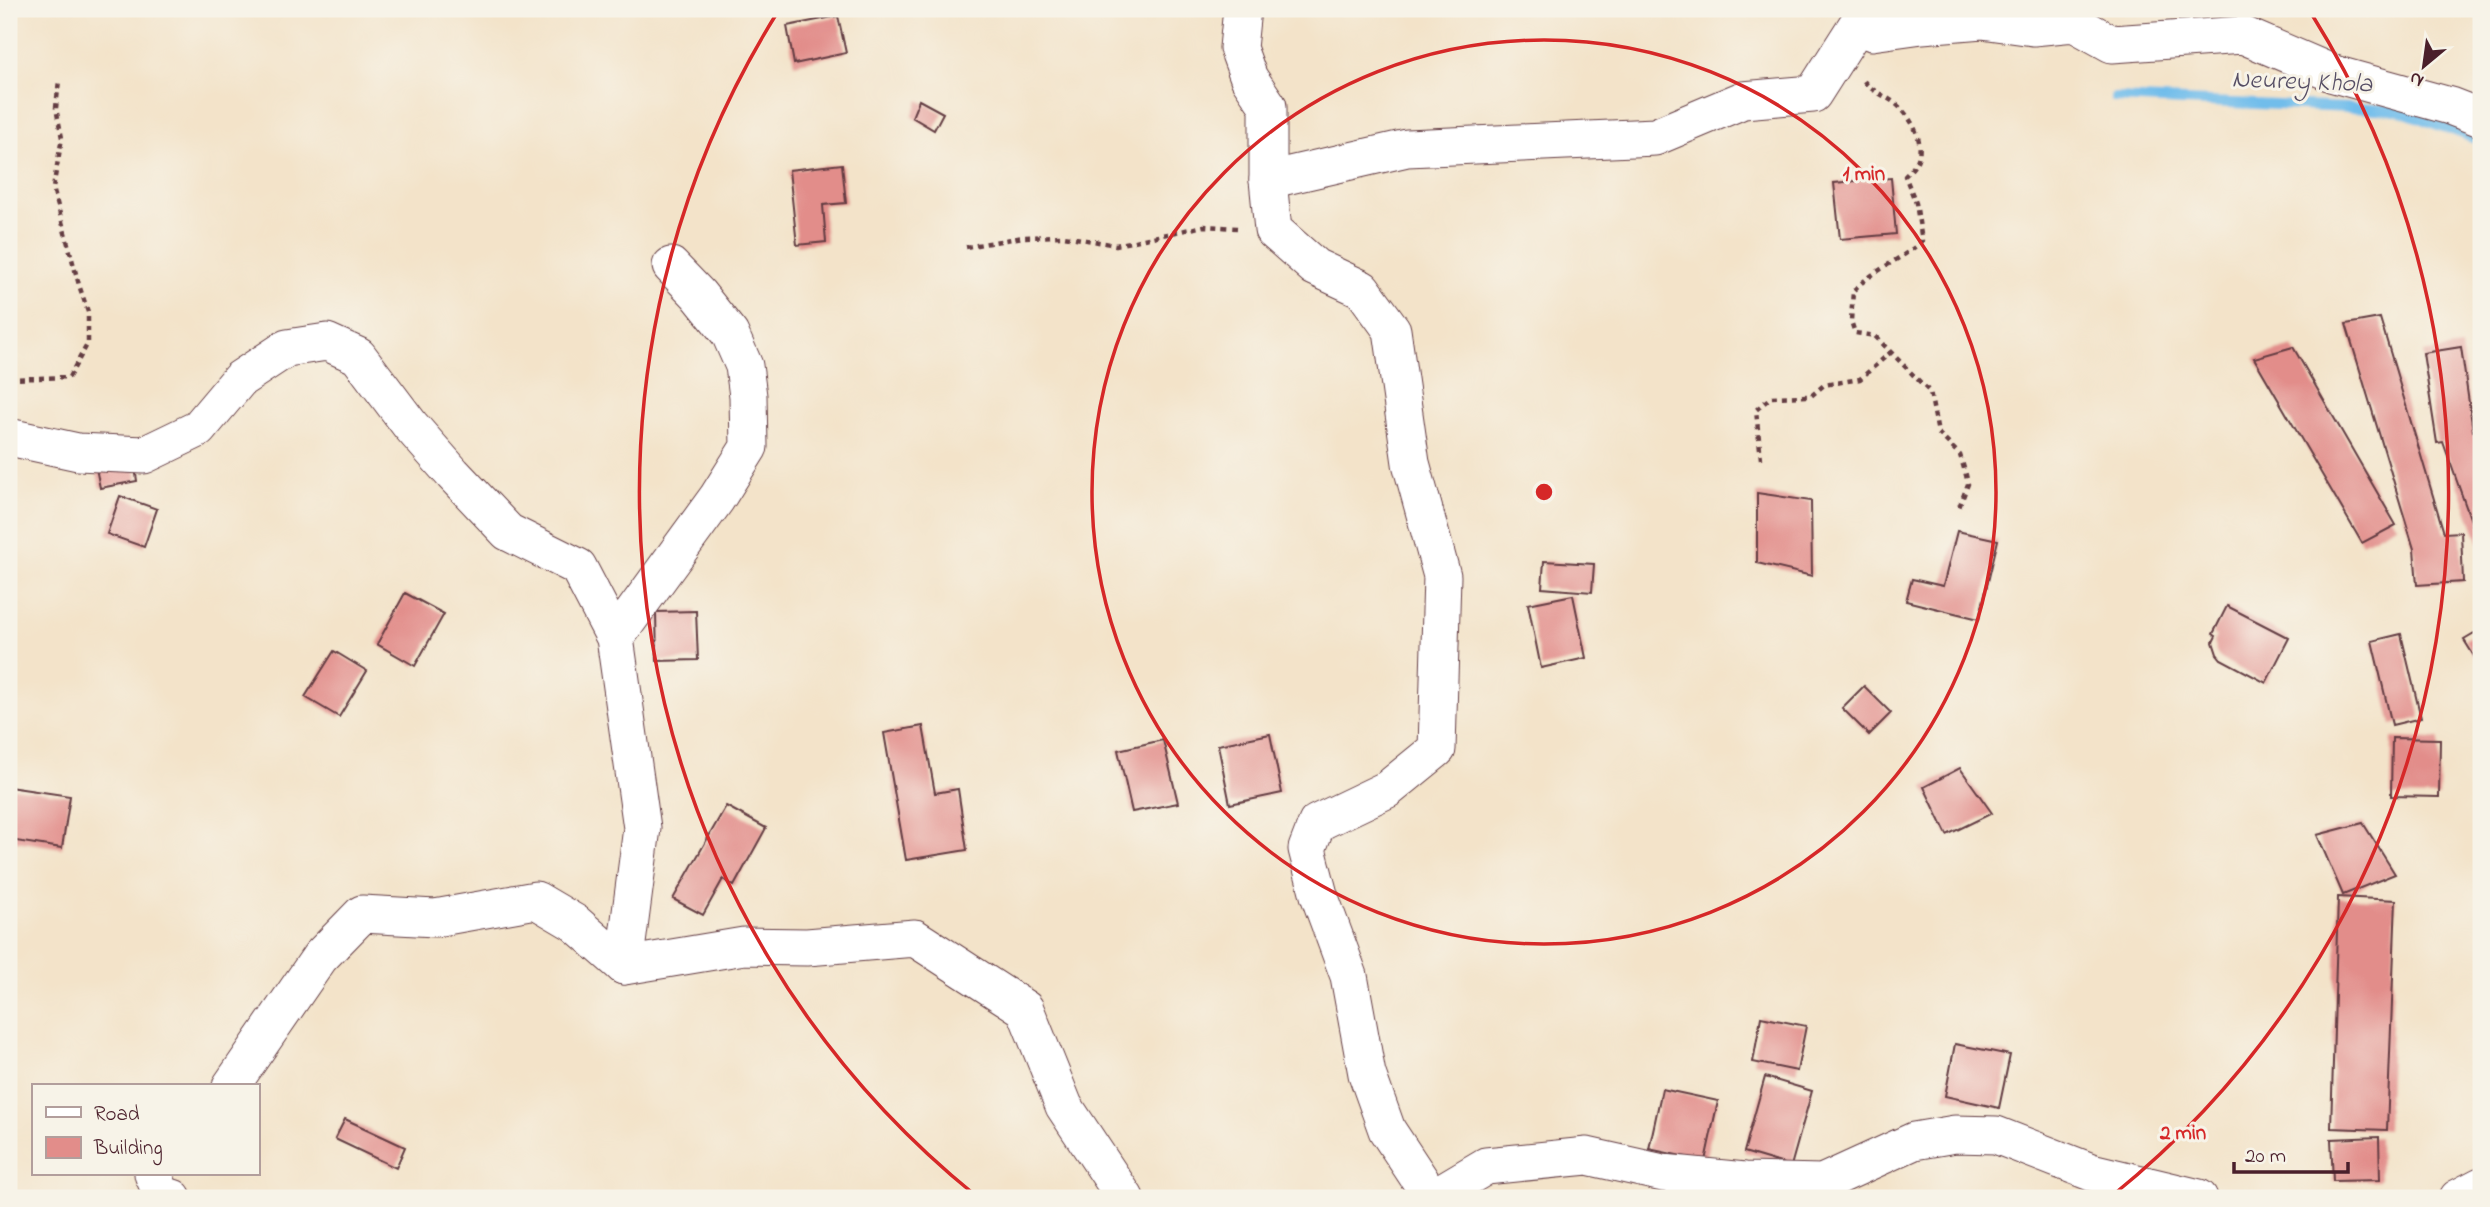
<svg xmlns="http://www.w3.org/2000/svg" width="2490" height="1207" viewBox="0 0 2490 1207" font-family="'Indie Flower',sans-serif">
	<style>
		.lines { fill: none; stroke-linecap: round; stroke-linejoin: round }
		.stream { stroke: #71bdeb; stroke-width: 10 }
		.building { fill: #e28d8a }
		.minor-casing { stroke: #633c43; stroke-width: 39 }
		.path { stroke: #633c43; stroke-width: 4.5; stroke-dasharray: 5 5; stroke-linecap: butt }
		.minor { stroke: #fff; stroke-width: 37 }
		.ring { fill: none; stroke: #d62828; stroke-width: 3.5 }
		.labels { text-anchor: middle; dominant-baseline: central; stroke-width: 6; stroke-linejoin: round; paint-order: stroke }
		.water-label { font-size: 26px; font-style: italic; fill: #564e65; stroke: #f7f3e8 }
		.centre { fill: #d62828; stroke: #f7f3e8; stroke-width: 3.5 }
		.ring-label { font-size: 21px; text-anchor: middle; font-weight: bold; fill: #d62828; stroke: #f7f3e8; stroke-width: 6; stroke-linejoin: round; paint-order: stroke }
	</style>
	<rect width="100%" height="100%" fill="#f7f3e8"/>
	<filter id="ink" filterUnits="userSpaceOnUse"><feTurbulence type="fractalNoise" baseFrequency=".0143" numOctaves="2"/><feDisplacementMap in="SourceGraphic" scale="14" xChannelSelector="R" yChannelSelector="G"/><feConvolveMatrix kernelMatrix="1 2 1 2 8 2 1 2 1" color-interpolation-filters="sRGB"/></filter>
	<filter id="wash" filterUnits="userSpaceOnUse"><feTurbulence type="fractalNoise" baseFrequency=".00686" numOctaves="4" result="noise"/><feDisplacementMap in="SourceGraphic" scale="28" xChannelSelector="R" yChannelSelector="G"/><feGaussianBlur stdDeviation="1.57" result="paint"/><feColorMatrix in="noise" values="0 0 0 0 0 0 0 0 0 0 0 0 0 0 0 0 0 1.4 0 .05"/><feComposite in="paint" operator="in"/></filter>
	<g filter="url(#wash)">
		<rect width="100%" height="100%" fill="#f3e3c9"/>
		<g class="lines">
			<polyline class="stream" points="2115,98 2398,110 2481,141"/>
		</g>
		<g id="blocks">
			<g class="building">
				<polygon points="838,16 846,53 794,64 787,26"/>
				<polygon points="919,100 943,113 934,130 912,117"/>
				<polygon points="842,164 846,203 823,205 826,242 797,245 789,170"/>
				<polygon points="1891,178 1896,234 1840,239 1834,183"/>
				<polygon points="2380,318 2444,533 2461,532 2463,582 2417,585 2414,549 2346,324"/>
				<polygon points="2293,347 2396,525 2362,543 2254,358"/>
				<polygon points="2461,347 2473,431 2481,428 2481,549 2443,442 2437,443 2423,353"/>
				<polygon points="134,460 137,481 100,488 96,468"/>
				<polygon points="1757,493 1811,501 1812,576 1757,563"/>
				<polygon points="120,496 157,509 144,547 107,534"/>
				<polygon points="1957,531 1998,540 1979,619 1906,601 1912,579 1943,586"/>
				<polygon points="1544,561 1594,564 1592,592 1542,588"/>
				<polygon points="405,593 444,614 415,666 377,644"/>
				<polygon points="1573,595 1586,658 1541,668 1528,604"/>
				<polygon points="2227,606 2289,638 2266,683 2221,659 2217,654 2213,642 2216,636 2213,634"/>
				<polygon points="696,611 698,660 657,661 656,612"/>
				<polygon points="2481,630 2481,667 2464,640"/>
				<polygon points="2401,634 2421,718 2392,725 2372,641"/>
				<polygon points="334,651 367,671 339,717 305,697"/>
				<polygon points="1864,686 1891,713 1869,735 1842,708"/>
				<polygon points="923,726 935,793 958,789 967,850 906,860 884,733"/>
				<polygon points="1270,734 1282,793 1230,804 1218,745"/>
				<polygon points="2392,738 2440,739 2439,797 2391,796"/>
				<polygon points="1163,740 1178,803 1132,812 1118,750"/>
				<polygon points="1960,768 1992,813 1947,835 1924,787"/>
				<polygon points="9,787 70,796 62,848 9,840"/>
				<polygon points="726,806 766,828 734,886 723,879 703,915 673,899"/>
				<polygon points="2363,823 2395,874 2343,895 2317,835"/>
				<polygon points="2338,897 2396,900 2387,1130 2331,1128"/>
				<polygon points="1761,1017 1806,1026 1797,1071 1753,1062"/>
				<polygon points="1955,1044 2010,1055 1999,1108 1945,1096"/>
				<polygon points="1765,1077 1812,1091 1791,1166 1744,1152"/>
				<polygon points="1662,1089 1718,1101 1705,1161 1649,1149"/>
				<polygon points="345,1119 405,1147 396,1168 335,1139"/>
				<polygon points="2379,1137 2380,1180 2333,1181 2331,1139"/>
			</g>
		</g>
	</g>
	<g filter="url(#ink)">
		<use href="#blocks" fill-opacity="0" stroke="#633c43" stroke-width="2"/>
		<g class="lines">
			<defs>
				<g id="minor">
					<polyline points="1242,9 1238,48 1249,78 1268,106 1268,180 1273,230 1315,267 1362,289 1392,330 1411,463 1442,576 1437,749 1388,789 1317,823 1307,849 1319,895 1349,976 1367,1074 1387,1130 1432,1198"/>
					<polyline points="1268,180 1407,148 1655,137 1743,100 1813,94 1857,25 1872,32 1922,25 1982,20 2033,27 2074,23 2112,44 2243,35 2334,74 2450,106 2481,118"/>
					<polyline points="9,437 78,452 144,455 198,429 240,379 287,348 327,342 358,356 410,425 453,474 508,532 578,567 615,638 642,828 624,966 744,946 807,947 915,938 1025,1009 1064,1106 1125,1198"/>
					<polyline points="615,638 717,498 749,447 748,396 744,366 730,334 698,294 671,266"/>
					<polyline points="231,1086 320,957 362,914 435,918 536,900 575,923 624,966"/>
					<polyline points="153,1174 162,1195 173,1198"/>
					<polyline points="1432,1198 1486,1166 1587,1156 1663,1173 1745,1181 1822,1183 1914,1141 1955,1134 1996,1135 2091,1172 2199,1198"/>
					<polyline points="2458,1198 2481,1186"/>
				</g>
			</defs>
			<use href="#minor" class="minor-casing"/>
			<g class="path">
				<path d="M1864 81C1872 92 1885 95 1896 104 1911 116 1927 144 1916 163 1913 168 1909 172 1905 176L1916 203 1922 241C1901 260 1873 270 1853 291L1851 321 1855 333 1875 336 1930 392 1938 433 1960 455 1966 475 1968 484 1958 510"/>
				<polyline points="966,247 1023,237 1064,236 1116,245 1204,226 1237,228"/>
				<polyline points="9,379 69,377 88,343 88,312 79,285 53,188 62,138 56,108 59,80"/>
				<polyline points="1761,459 1756,410 1771,397 1811,396 1824,385 1860,379 1891,352"/>
			</g>
			<use href="#minor" class="minor"/>
		</g>
	</g>
	<g class="ring">
		<circle cx="1544" cy="492" r="452"/>
		<path d="M975 1195A904 904 0 0 1 777 13M2311 13A904 904 0 0 1 2113 1195"/>
	</g>
	<g class="labels">
		<g class="water-label">
			<text transform="translate(2302 83) rotate(2)">Neurey Khola</text>
		</g>
	</g>
	<circle cx="1544" cy="492" r="10" class="centre"/>
	<g class="ring-label">
		<text x="1864" y="180">1 min</text>
		<text x="2183" y="1139">2 min</text>
	</g>
	<rect width="2490" height="1207" fill="none" stroke="#f7f3e8" stroke-width="35"/>
	<rect x="32" y="1084" width="228" height="91" fill="#f7f3e8" stroke="#b29e9c" stroke-width="2"/>
	<rect x="46" y="1107" width="35" height="10" fill="#ffffff" stroke="#b29e9c" stroke-width="2"/>
	<text x="94" y="1120" font-size="21" fill="#4a1f2b">Road</text>
	<rect x="46" y="1137" width="35" height="21" fill="#e28d8a" stroke="#b29e9c" stroke-width="2"/>
	<text x="94" y="1154" font-size="21" fill="#4a1f2b">Building</text>
	<g transform="translate(2424 66) rotate(209)" stroke="#f7f3e8" stroke-width="5" paint-order="stroke">
	<path d="M0-5L12 26L0 18L-12 26Z" fill="#4a1f2b"/>
	<text y="-10" font-size="19" font-weight="bold" text-anchor="middle" fill="#4a1f2b">N</text>
	</g>
	<path d="M2234 1162v10h114v-10" fill="none" stroke="#4a1f2b" stroke-width="3.5"/>
	<text x="2245" y="1162" font-size="21" fill="#4a1f2b" stroke="#f7f3e8" stroke-width="5" paint-order="stroke">20 m</text>
</svg>
